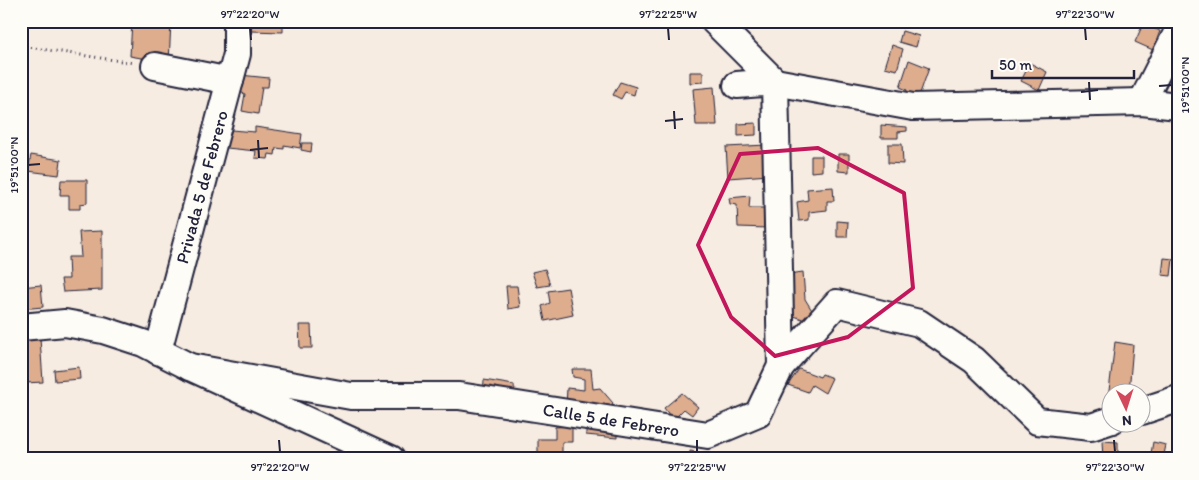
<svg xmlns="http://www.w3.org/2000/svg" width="1199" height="480" viewBox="0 0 1199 480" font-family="Itim,sans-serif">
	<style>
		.building { fill: #ddad8e; stroke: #22223b }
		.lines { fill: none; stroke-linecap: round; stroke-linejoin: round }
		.minor-casing { stroke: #22223b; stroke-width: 30 }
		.path { stroke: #22223b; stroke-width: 3; stroke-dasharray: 1 4; stroke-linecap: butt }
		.minor { stroke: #fdfcf7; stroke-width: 26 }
		.marked { fill: none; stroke: #c2185b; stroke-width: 4; stroke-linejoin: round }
		.ticks { fill: none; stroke: #22223b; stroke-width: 2 }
		.labels { text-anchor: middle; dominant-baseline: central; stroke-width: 4; stroke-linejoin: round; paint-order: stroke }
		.street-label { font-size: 18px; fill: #22223b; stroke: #fdfcf7 }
		.neatline { fill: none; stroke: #22223b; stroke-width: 2 }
		.ticks-label { font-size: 12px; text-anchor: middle; fill: #22223b }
	</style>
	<rect width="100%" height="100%" fill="#f7ece2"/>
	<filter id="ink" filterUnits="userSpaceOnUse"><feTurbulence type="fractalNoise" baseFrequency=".02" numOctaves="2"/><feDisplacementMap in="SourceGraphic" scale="10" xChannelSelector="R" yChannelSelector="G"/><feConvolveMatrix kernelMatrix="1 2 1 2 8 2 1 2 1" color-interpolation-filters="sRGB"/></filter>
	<g filter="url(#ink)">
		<g class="building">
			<polygon points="132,21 171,21 169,63 130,56"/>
			<polygon points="251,21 283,21 283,32 251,31"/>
			<polygon points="1143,24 1160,31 1153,50 1135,42"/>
			<polygon points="902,31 919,36 916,47 899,42"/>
			<polygon points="892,45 903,49 897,70 885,67"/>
			<polygon points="909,60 929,68 918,99 904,96 907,90 900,87"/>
			<polygon points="1030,63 1047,72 1039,90 1021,81"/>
			<polygon points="690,72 703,72 703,82 690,83"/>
			<polygon points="240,75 269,78 268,87 262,87 258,114 242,111 245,94 237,91"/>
			<polygon points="620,82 636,87 634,95 625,92 621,99 613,95"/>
			<polygon points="714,87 717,125 696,125 693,89"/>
			<polygon points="756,123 756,135 738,136 738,124"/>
			<polygon points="881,125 907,127 907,131 898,132 898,138 881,138"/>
			<polygon points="255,127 302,134 300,148 284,145 284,149 276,148 275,155 269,154 268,159 255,158 256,151 217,147 219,129 255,132"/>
			<polygon points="302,143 312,143 311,152 301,150"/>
			<polygon points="888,144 902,144 903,164 888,163"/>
			<polygon points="767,145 769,175 728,178 726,147"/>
			<polygon points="838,154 849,154 849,172 838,171"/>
			<polygon points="31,155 61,160 59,175 28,171"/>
			<polygon points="811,156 822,156 822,171 811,172"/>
			<polygon points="61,180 87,180 87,203 80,204 80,209 69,209 69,195 60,195"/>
			<polygon points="833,187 834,201 827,201 827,210 809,212 809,220 799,221 797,202 808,200 807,189"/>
			<polygon points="750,196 749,208 767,208 768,228 738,227 737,205 730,204 729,198"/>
			<polygon points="837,221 848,222 847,237 837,237"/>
			<polygon points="102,231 102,290 63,292 61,279 69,279 68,257 81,257 79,232"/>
			<polygon points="1164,258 1173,259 1171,276 1162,275"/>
			<polygon points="545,269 550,285 537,287 532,272"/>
			<polygon points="803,272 805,299 813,312 811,322 794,316 789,274"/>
			<polygon points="41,285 43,307 21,309 21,287"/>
			<polygon points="506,286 517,286 520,307 508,309"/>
			<polygon points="568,288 573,315 545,321 542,306 550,303 548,291"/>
			<polygon points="299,325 311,325 312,348 300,348"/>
			<polygon points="40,338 43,382 25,383 24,373 21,373 21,339"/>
			<polygon points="1115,342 1133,345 1129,392 1112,392 1112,407 1107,407"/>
			<polygon points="79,367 80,379 55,381 54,370"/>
			<polygon points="572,369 591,369 593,389 600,388 613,403 602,416 566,407 567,388 584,390 584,379 573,377"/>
			<polygon points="799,369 820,377 822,374 832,378 825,393 812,385 808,392 788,385"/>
			<polygon points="484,380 514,385 515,400 483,397"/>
			<polygon points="682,393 698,407 692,415 684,409 673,420 664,408"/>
			<polygon points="572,426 572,442 562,442 562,459 538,459 538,439 555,439 555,427"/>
			<polygon points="586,426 617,429 617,438 586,435"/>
			<polygon points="1102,441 1118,442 1118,459 1103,459"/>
			<polygon points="1153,442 1166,445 1163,459 1150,459"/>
			<polygon points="690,451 703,453 703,459 690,459"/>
		</g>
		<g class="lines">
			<defs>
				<g id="minor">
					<polyline points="714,21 775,82 781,366"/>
					<polyline points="155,66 230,81"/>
					<polyline points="737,85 775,82 913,107 1142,102 1178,106"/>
					<polyline points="1142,102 1177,33"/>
					<polyline points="21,327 65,323 103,330 143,343 190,367 391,459"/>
					<polyline points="158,351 237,54 237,21"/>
					<polyline points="190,367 351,396 459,396 708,435 758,414 781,366 837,303 919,323 974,360 1037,421 1091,427 1112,420"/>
					<polyline points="1142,411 1178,399"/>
				</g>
			</defs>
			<use href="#minor" class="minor-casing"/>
			<polyline class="path" points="21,46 134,63"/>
			<use href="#minor" class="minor"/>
		</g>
	</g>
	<path class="marked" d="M818 148 904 193 913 288 848 337 775 356 731 317 698 245 740 154Z"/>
	<path class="ticks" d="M250 28 251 40M668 28 669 40M1085 28 1086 40M1089 82 1090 100M1159 86 1172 85M1081 92 1098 90M674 111 675 129M665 121 683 119M258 140 259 158M250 150 268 148M28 165 40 164M279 440 280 452M697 440V452M1114 440 1115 452"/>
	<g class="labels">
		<g class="street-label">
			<text transform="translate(202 187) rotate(-75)">Privada 5 de Febrero</text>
			<text transform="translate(611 420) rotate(9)">Calle 5 de Febrero</text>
		</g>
	</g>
	<rect width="1199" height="480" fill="none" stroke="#fdfcf7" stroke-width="55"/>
	<g transform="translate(1126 408) rotate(176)"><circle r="24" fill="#fdfcf7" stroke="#a5a5ac"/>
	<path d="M0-4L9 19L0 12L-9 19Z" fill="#d1495b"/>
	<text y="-8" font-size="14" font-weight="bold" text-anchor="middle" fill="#22223b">N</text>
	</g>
	<path d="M992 70v8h142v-8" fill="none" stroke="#22223b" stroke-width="2.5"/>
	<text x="999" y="70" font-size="15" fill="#22223b" stroke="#fdfcf7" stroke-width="4" paint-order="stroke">50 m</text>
	<rect x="28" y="28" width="1144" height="424" class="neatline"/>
	<g class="ticks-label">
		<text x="250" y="18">97°22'20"W</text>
		<text x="668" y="18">97°22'25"W</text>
		<text x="1085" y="18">97°22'30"W</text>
		<text transform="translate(1185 85) rotate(-90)" y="4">19°51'00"N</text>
		<text transform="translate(14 165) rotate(-90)" y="4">19°51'00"N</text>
		<text x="280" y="471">97°22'20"W</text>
		<text x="697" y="471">97°22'25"W</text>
		<text x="1115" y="471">97°22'30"W</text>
	</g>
</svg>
